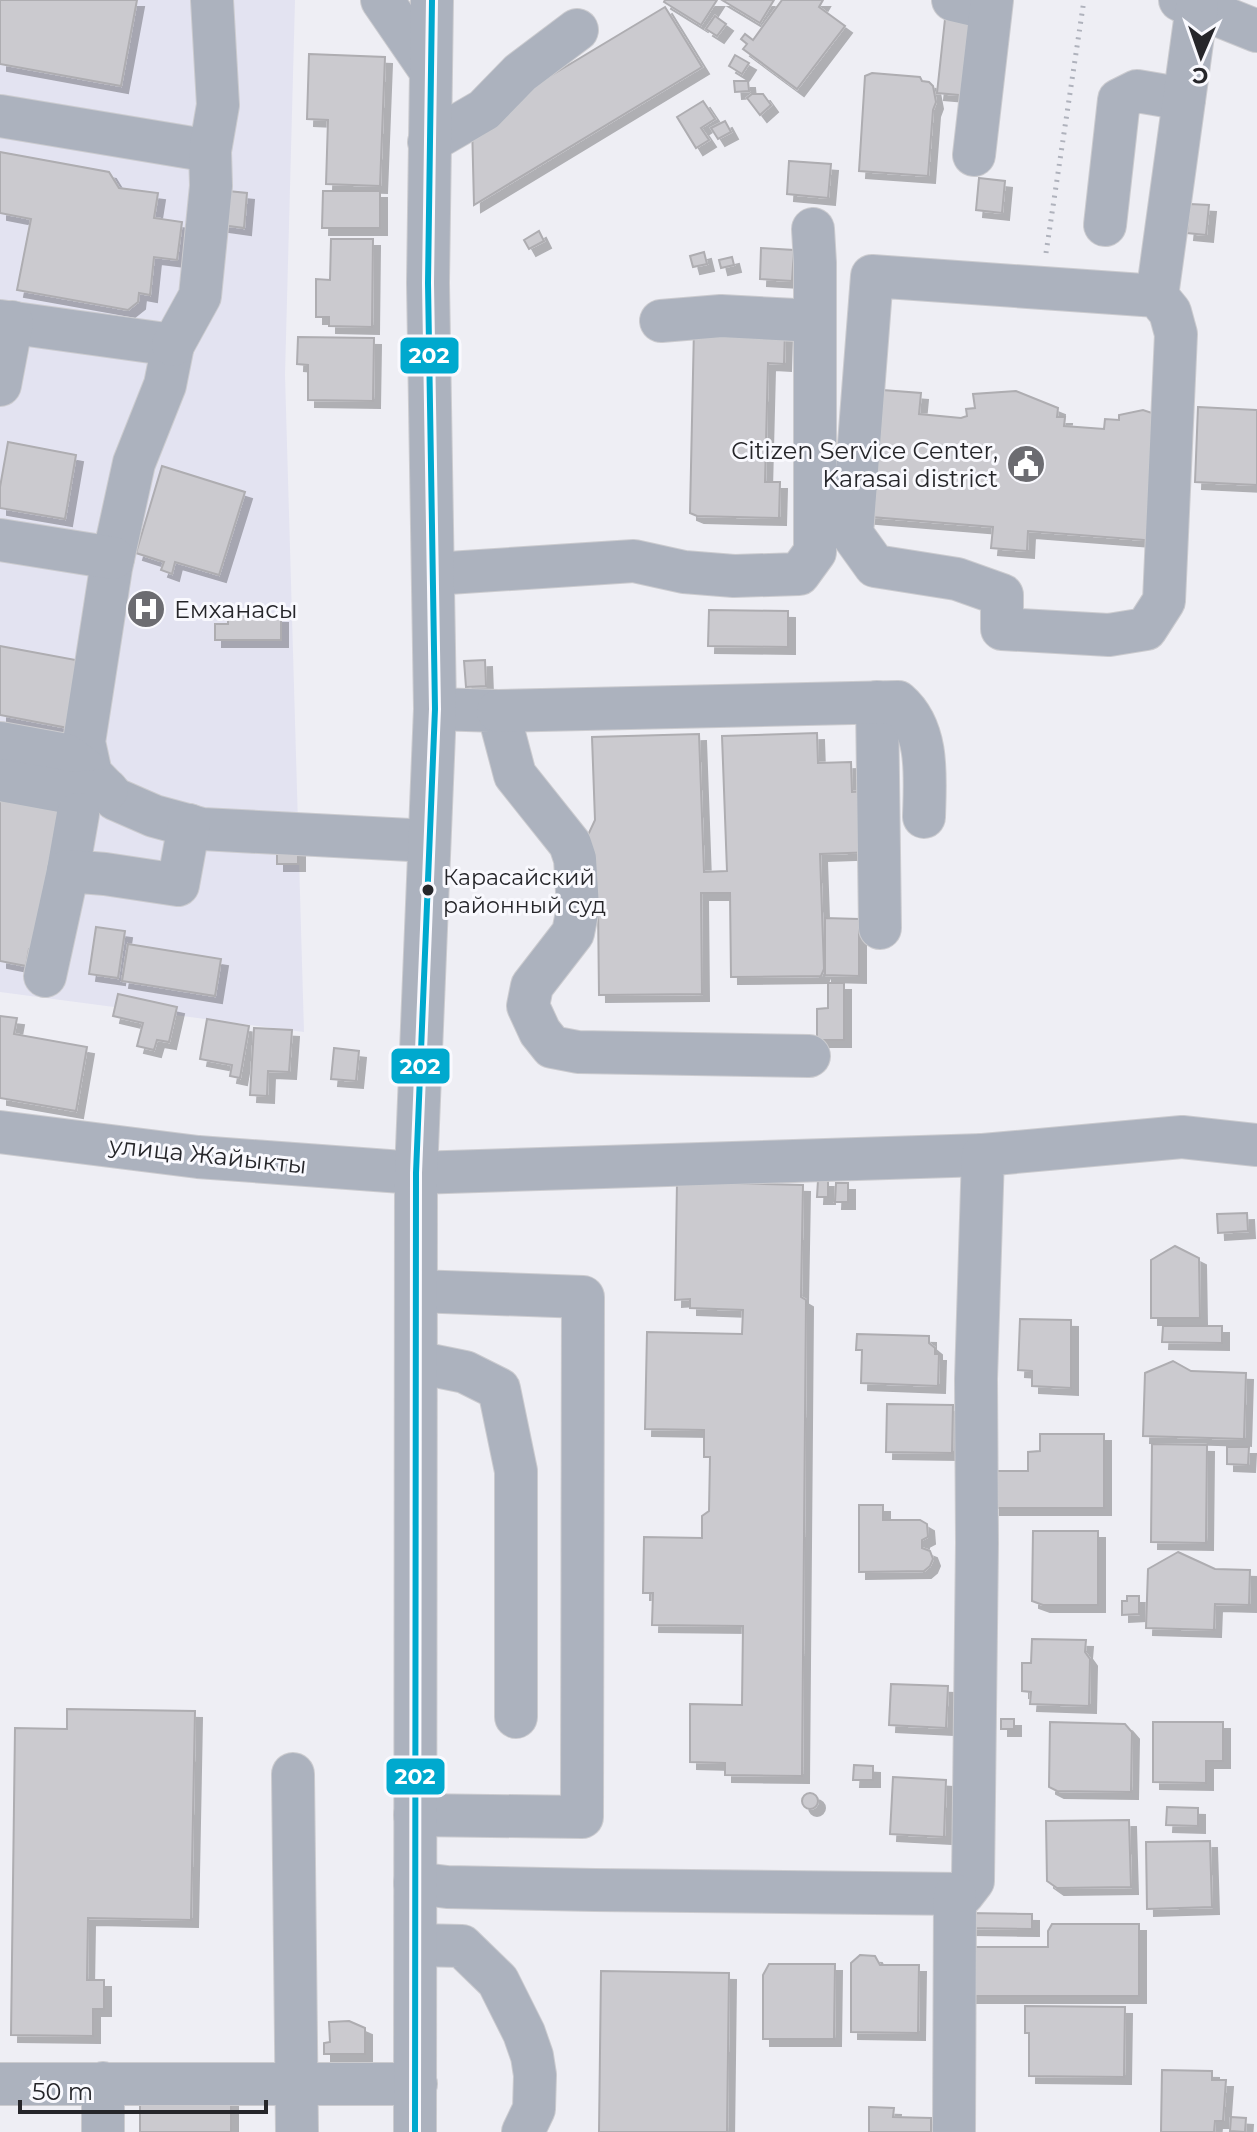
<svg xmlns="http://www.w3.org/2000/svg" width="1257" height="2132" viewBox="0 0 1257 2132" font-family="Montserrat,sans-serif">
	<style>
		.built { fill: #e3e3f1 }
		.building { fill: #cbcacf; stroke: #aeadb1; stroke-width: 2; filter: url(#shadow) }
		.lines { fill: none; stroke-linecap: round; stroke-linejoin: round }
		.minor-casing { stroke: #cbcbcf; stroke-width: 44 }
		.path { stroke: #afb2bc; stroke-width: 5; stroke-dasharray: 2 6; stroke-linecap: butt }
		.minor { stroke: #acb2be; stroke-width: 42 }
		.bus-1-casing { stroke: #f9f9fe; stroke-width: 12 }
		.bus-1 { stroke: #00a9ce; stroke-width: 6 }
		.bus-dot { fill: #26262a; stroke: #f9f9fe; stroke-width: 3 }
		.labels { text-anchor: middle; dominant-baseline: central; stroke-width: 6; stroke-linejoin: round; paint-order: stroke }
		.bus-label { font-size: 22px; fill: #26262a; stroke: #f9f9fe; text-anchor: start }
		.poi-label { font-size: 24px; fill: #26262a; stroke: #f9f9fe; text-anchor: end }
		.street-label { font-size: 24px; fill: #26262a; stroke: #f9f9fe }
		.line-badge { stroke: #f9f9fe; stroke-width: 3 }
		.badge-label { font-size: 22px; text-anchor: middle; font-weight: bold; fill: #fff }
	</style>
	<defs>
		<filter id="shadow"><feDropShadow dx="7" dy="7" stdDeviation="0" flood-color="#0004"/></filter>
	</defs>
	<rect width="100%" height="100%" fill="#eeeef4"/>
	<polygon class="built" points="0,0 295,0 285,375 304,1032 0,992"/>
	<g class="building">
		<polygon points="0,0 137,0 121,86 0,64"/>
		<polygon points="665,0 717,0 701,25 664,2"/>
		<polygon points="722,0 774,0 760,23"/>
		<polygon points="782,0 823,0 819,7 845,26 797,89 743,49 747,44 741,39 745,34 753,40"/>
		<polygon points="665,7 702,67 474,205 472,123"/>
		<polygon points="715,16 726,24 717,36 706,29"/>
		<polygon points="945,19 978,22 970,96 937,93"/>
		<polygon points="309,54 385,57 380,186 326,184 328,120 307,119"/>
		<polygon points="735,55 749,63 742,74 729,66"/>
		<polygon points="872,73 920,77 922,81 929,82 933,86 936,102 933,110 928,176 859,171 865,76"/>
		<polygon points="734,81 748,81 749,91 735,92"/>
		<polygon points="752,94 763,94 771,105 760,115 747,98"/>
		<polygon points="703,101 715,119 701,128 709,140 696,148 677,117"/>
		<polygon points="725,121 731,132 718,139 711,128"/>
		<polygon points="0,152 109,172 119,188 158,193 154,218 182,222 177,260 154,257 150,295 139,293 138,302 128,310 17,290 31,219 0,213"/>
		<polygon points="789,161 831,164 828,198 787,194"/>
		<polygon points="979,178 1005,181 1002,213 976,210"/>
		<polygon points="218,190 247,193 244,228 214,224"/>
		<polygon points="323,191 380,191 380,228 322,228"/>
		<polygon points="1190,204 1209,205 1206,235 1187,233"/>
		<polygon points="539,231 544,241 529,249 524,240"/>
		<polygon points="331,239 373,239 372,327 329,326 329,317 316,317 316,279 330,280"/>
		<polygon points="761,248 794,250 792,281 760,279"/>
		<polygon points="704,252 707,264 693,267 690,256"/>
		<polygon points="732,257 734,265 721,268 719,260"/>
		<polygon points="694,328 785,330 784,364 768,363 765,482 780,482 779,518 697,516 690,513"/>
		<polygon points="298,337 374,338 373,401 308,400 308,365 297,364"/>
		<polygon points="869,389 921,393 919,414 961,418 967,416 966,409 975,408 973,394 1016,391 1058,408 1057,417 1065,417 1064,426 1104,429 1105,419 1119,420 1119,415 1143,410 1167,418 1157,541 1028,531 1027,551 991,548 993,527 859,516"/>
		<polygon points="1198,407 1257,410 1257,485 1195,482"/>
		<polygon points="8,442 76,455 65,519 0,508 0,487"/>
		<polygon points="162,466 245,492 219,575 175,562 172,574 161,570 164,562 136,553"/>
		<polygon points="709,610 788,611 788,647 708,646"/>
		<polygon points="228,615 281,616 281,640 215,640 215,624 228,624"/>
		<polygon points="0,646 81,661 68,728 0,715"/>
		<polygon points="485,660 486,686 466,687 464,661"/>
		<polygon points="817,733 818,763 851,762 852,792 873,791 876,852 820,854 824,969 821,976 731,977 730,893 701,893 702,994 599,995 598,903 581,850 595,820 592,737 699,734 704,872 727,871 722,736"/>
		<polygon points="0,797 63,807 38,950 29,949 26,966 0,961"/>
		<polygon points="277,842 298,843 298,864 277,864"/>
		<polygon points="825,918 859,919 859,976 825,975"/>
		<polygon points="96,927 125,931 118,978 89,974"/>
		<polygon points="128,944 221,959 215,996 122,981"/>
		<polygon points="828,983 844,983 844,1040 817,1040 817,1009 828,1008"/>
		<polygon points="118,994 177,1007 169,1042 157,1040 154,1050 137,1046 143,1023 113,1016"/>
		<polygon points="0,1016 17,1018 14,1034 87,1047 76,1111 0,1098"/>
		<polygon points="207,1019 249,1026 240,1078 230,1076 232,1065 200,1059"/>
		<polygon points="254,1028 292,1030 289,1072 268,1071 267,1096 250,1095"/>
		<polygon points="334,1048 359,1051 356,1081 331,1079"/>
		<polygon points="818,1180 828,1180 828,1197 817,1197"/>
		<polygon points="677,1182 803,1185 801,1297 806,1300 802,1776 725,1775 725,1763 690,1762 690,1704 742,1705 743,1626 652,1625 653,1593 643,1593 644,1537 702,1538 702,1516 709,1511 710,1457 704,1457 704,1430 645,1429 647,1332 742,1334 743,1310 690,1308 690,1299 675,1300"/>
		<polygon points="836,1183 848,1183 848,1202 835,1202"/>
		<polygon points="1247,1213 1248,1231 1218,1233 1217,1214"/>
		<polygon points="1175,1246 1199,1258 1200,1318 1151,1318 1151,1260"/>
		<polygon points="1020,1319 1071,1320 1071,1388 1032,1386 1032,1371 1018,1370"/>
		<polygon points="1163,1326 1222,1326 1222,1343 1162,1342"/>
		<polygon points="857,1334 929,1336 929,1343 935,1348 935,1354 939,1354 938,1386 861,1383 862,1350 856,1350"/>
		<polygon points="1173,1361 1191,1371 1246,1373 1244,1439 1143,1436 1145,1373"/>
		<polygon points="887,1404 953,1405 952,1453 886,1452"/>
		<polygon points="1040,1434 1104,1434 1104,1508 993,1508 993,1471 1028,1471 1028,1452 1040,1451"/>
		<polygon points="1152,1444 1207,1445 1206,1543 1151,1542"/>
		<polygon points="1227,1447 1249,1447 1248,1465 1227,1464"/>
		<polygon points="859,1505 883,1505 883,1520 920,1520 927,1524 928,1537 922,1540 922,1548 930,1551 933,1559 930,1566 924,1571 859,1572"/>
		<polygon points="1033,1531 1098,1531 1098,1605 1043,1605 1032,1601"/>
		<polygon points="1178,1552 1215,1569 1250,1570 1249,1605 1215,1604 1214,1630 1146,1628 1148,1569"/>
		<polygon points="1127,1596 1139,1596 1139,1614 1122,1615 1122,1601 1127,1601"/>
		<polygon points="1032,1639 1086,1640 1085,1652 1090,1659 1089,1706 1030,1704 1031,1692 1022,1691 1022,1663 1031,1663"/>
		<polygon points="891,1684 948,1686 946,1728 889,1725"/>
		<polygon points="67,1709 195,1711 191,1920 88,1918 87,1980 104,1980 104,2009 93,2009 93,2036 11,2035 15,1728 67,1729"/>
		<rect x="1001" y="1719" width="13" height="10"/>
		<polygon points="1050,1722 1125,1724 1132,1732 1131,1792 1057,1791 1049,1787"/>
		<polygon points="1153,1722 1223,1722 1223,1761 1206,1761 1206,1783 1153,1782"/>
		<polygon points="854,1765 873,1766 873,1780 853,1780"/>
		<polygon points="893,1777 946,1780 944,1837 890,1834"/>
		<circle cx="810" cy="1801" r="8"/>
		<polygon points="1167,1807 1198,1808 1198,1826 1166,1825"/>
		<polygon points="1129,1820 1131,1887 1057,1888 1047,1881 1046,1821"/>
		<polygon points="1210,1841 1212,1907 1147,1909 1146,1842"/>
		<polygon points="966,1913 1032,1914 1032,1929 966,1928"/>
		<polygon points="1052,1924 1139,1924 1139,1996 968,1996 968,1947 1048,1947 1048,1931"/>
		<polygon points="860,1955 875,1956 880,1965 919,1965 918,2033 851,2032 851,1963"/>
		<polygon points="769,1964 835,1964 834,2039 763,2039 763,1975"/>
		<polygon points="601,1971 729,1973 727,2132 599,2132"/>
		<polygon points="1025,2006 1125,2007 1124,2077 1029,2076 1029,2033 1025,2033"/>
		<polygon points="349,2021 365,2028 365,2054 324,2054 324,2043 330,2042 329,2022"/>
		<polygon points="1162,2070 1212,2071 1212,2080 1226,2080 1223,2121 1215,2121 1214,2132 1161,2132"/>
		<polygon points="140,2089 231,2090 231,2132 140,2132"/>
		<polygon points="869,2107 894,2108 893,2117 931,2118 931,2132 869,2132"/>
		<polygon points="1231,2117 1246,2118 1245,2132 1230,2131"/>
	</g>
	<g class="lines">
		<defs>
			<g id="minor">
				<polyline points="382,0 430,70"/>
				<polyline points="953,0 970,4 989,0"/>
				<polyline points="1180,0 1257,31"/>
				<polyline points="0,116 210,151"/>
				<polyline points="429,142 484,110 520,73 577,30"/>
				<polyline points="974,155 992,0"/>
				<polyline points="1105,225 1119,100 1137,91 1184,99"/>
				<polyline points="1157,296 1170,312 1176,334 1164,601 1146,629 1109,635 1002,629 1002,595 957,579 875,566 852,534 872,276 1157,296 1197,6"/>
				<polyline points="0,321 173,345 165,385 134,463 111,568 84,742 91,774 115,799 154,816 202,829 429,841"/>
				<polyline points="661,321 721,316 815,321"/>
				<polyline points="173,345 200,296 211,186 210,151 218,105 212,0"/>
				<polyline points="0,385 12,322"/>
				<polyline points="0,540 113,558"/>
				<polyline points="433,574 634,561 684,572 734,576 799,574 815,552 815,263 813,229"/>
				<polyline points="877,702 880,928"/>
				<polyline points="435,709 498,711 515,775 570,844 575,859 578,908 573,933 532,986 528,1006 540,1032 552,1047 578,1052 809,1056"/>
				<path d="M498 711 898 702C930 730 925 778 924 817"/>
				<polyline points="0,743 66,755 91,774"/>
				<polyline points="0,780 72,793 107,790"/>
				<polyline points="68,871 78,814"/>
				<polyline points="45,976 68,871 105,874 178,885 189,825"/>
				<polyline points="0,1132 198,1157 416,1173 983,1155"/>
				<polyline points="416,1362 465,1372 499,1389 516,1471 516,1717"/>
				<polyline points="293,1774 297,2132"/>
				<polyline points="415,1815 582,1817 583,1297 416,1291"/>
				<polyline points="415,1883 447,1887 595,1890 963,1894 973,1881 977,1543 976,1379 983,1155 1182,1137 1257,1145"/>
				<polyline points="416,1945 462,1946 498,1981 524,2033 532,2056 535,2075 534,2109 523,2132"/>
				<polyline points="103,2083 103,2132"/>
				<polyline points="0,2084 416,2084"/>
				<polyline points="415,2132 416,1173 435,709 428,283 432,0"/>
				<polyline points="954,2132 955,1895"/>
			</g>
		</defs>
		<use href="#minor" class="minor-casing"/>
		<polyline class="path" points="1046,253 1084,0"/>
		<use href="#minor" class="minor"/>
		<defs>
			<polyline id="bus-1" points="415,2132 416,1173 435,709 428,283 432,0"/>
		</defs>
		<use href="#bus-1" class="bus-1-casing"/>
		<use href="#bus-1" class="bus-1"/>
	</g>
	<defs>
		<symbol id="civic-disc" viewBox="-11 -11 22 22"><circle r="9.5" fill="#6c6c71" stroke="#f9f9fe"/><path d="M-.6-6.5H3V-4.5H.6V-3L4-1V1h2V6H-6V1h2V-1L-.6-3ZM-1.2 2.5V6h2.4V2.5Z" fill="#fff"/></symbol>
		<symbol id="hospital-disc" viewBox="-11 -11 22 22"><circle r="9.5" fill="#6c6c71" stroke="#f9f9fe"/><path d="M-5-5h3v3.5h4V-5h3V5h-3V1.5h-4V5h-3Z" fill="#fff"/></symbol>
	</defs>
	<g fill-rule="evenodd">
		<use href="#civic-disc" x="1004" y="442" width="44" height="44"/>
		<use href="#hospital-disc" x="124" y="587" width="44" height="44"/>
	</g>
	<circle class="bus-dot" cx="428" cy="890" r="7"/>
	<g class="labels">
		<g class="bus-label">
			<text x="443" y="877">Карасайский<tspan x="443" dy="28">районный суд</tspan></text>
		</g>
		<g class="poi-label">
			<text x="998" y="450">Citizen Service Center,<tspan x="998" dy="28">Karasai district</tspan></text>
			<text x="174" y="609" text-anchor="start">Емханасы</text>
		</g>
		<g class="street-label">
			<text transform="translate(208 1155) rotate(6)">улица Жайыкты</text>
		</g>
	</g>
	<g class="line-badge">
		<rect x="399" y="336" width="61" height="39" rx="8" fill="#00a9ce"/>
		<rect x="390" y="1047" width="61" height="38" rx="8" fill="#00a9ce"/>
		<rect x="385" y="1757" width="61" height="39" rx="8" fill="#00a9ce"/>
	</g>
	<g class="badge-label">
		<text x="429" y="363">202</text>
		<text x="420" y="1074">202</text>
		<text x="415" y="1784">202</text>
	</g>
	<g transform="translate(1201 56) rotate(182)" stroke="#f9f9fe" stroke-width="6" paint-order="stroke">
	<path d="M0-6L14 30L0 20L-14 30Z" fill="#26262a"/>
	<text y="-12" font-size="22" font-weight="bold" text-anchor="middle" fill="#26262a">С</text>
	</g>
	<path d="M20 2100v12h246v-12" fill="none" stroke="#26262a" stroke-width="4"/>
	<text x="32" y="2100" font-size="24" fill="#26262a" stroke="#f9f9fe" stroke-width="6" paint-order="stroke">50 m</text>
</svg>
